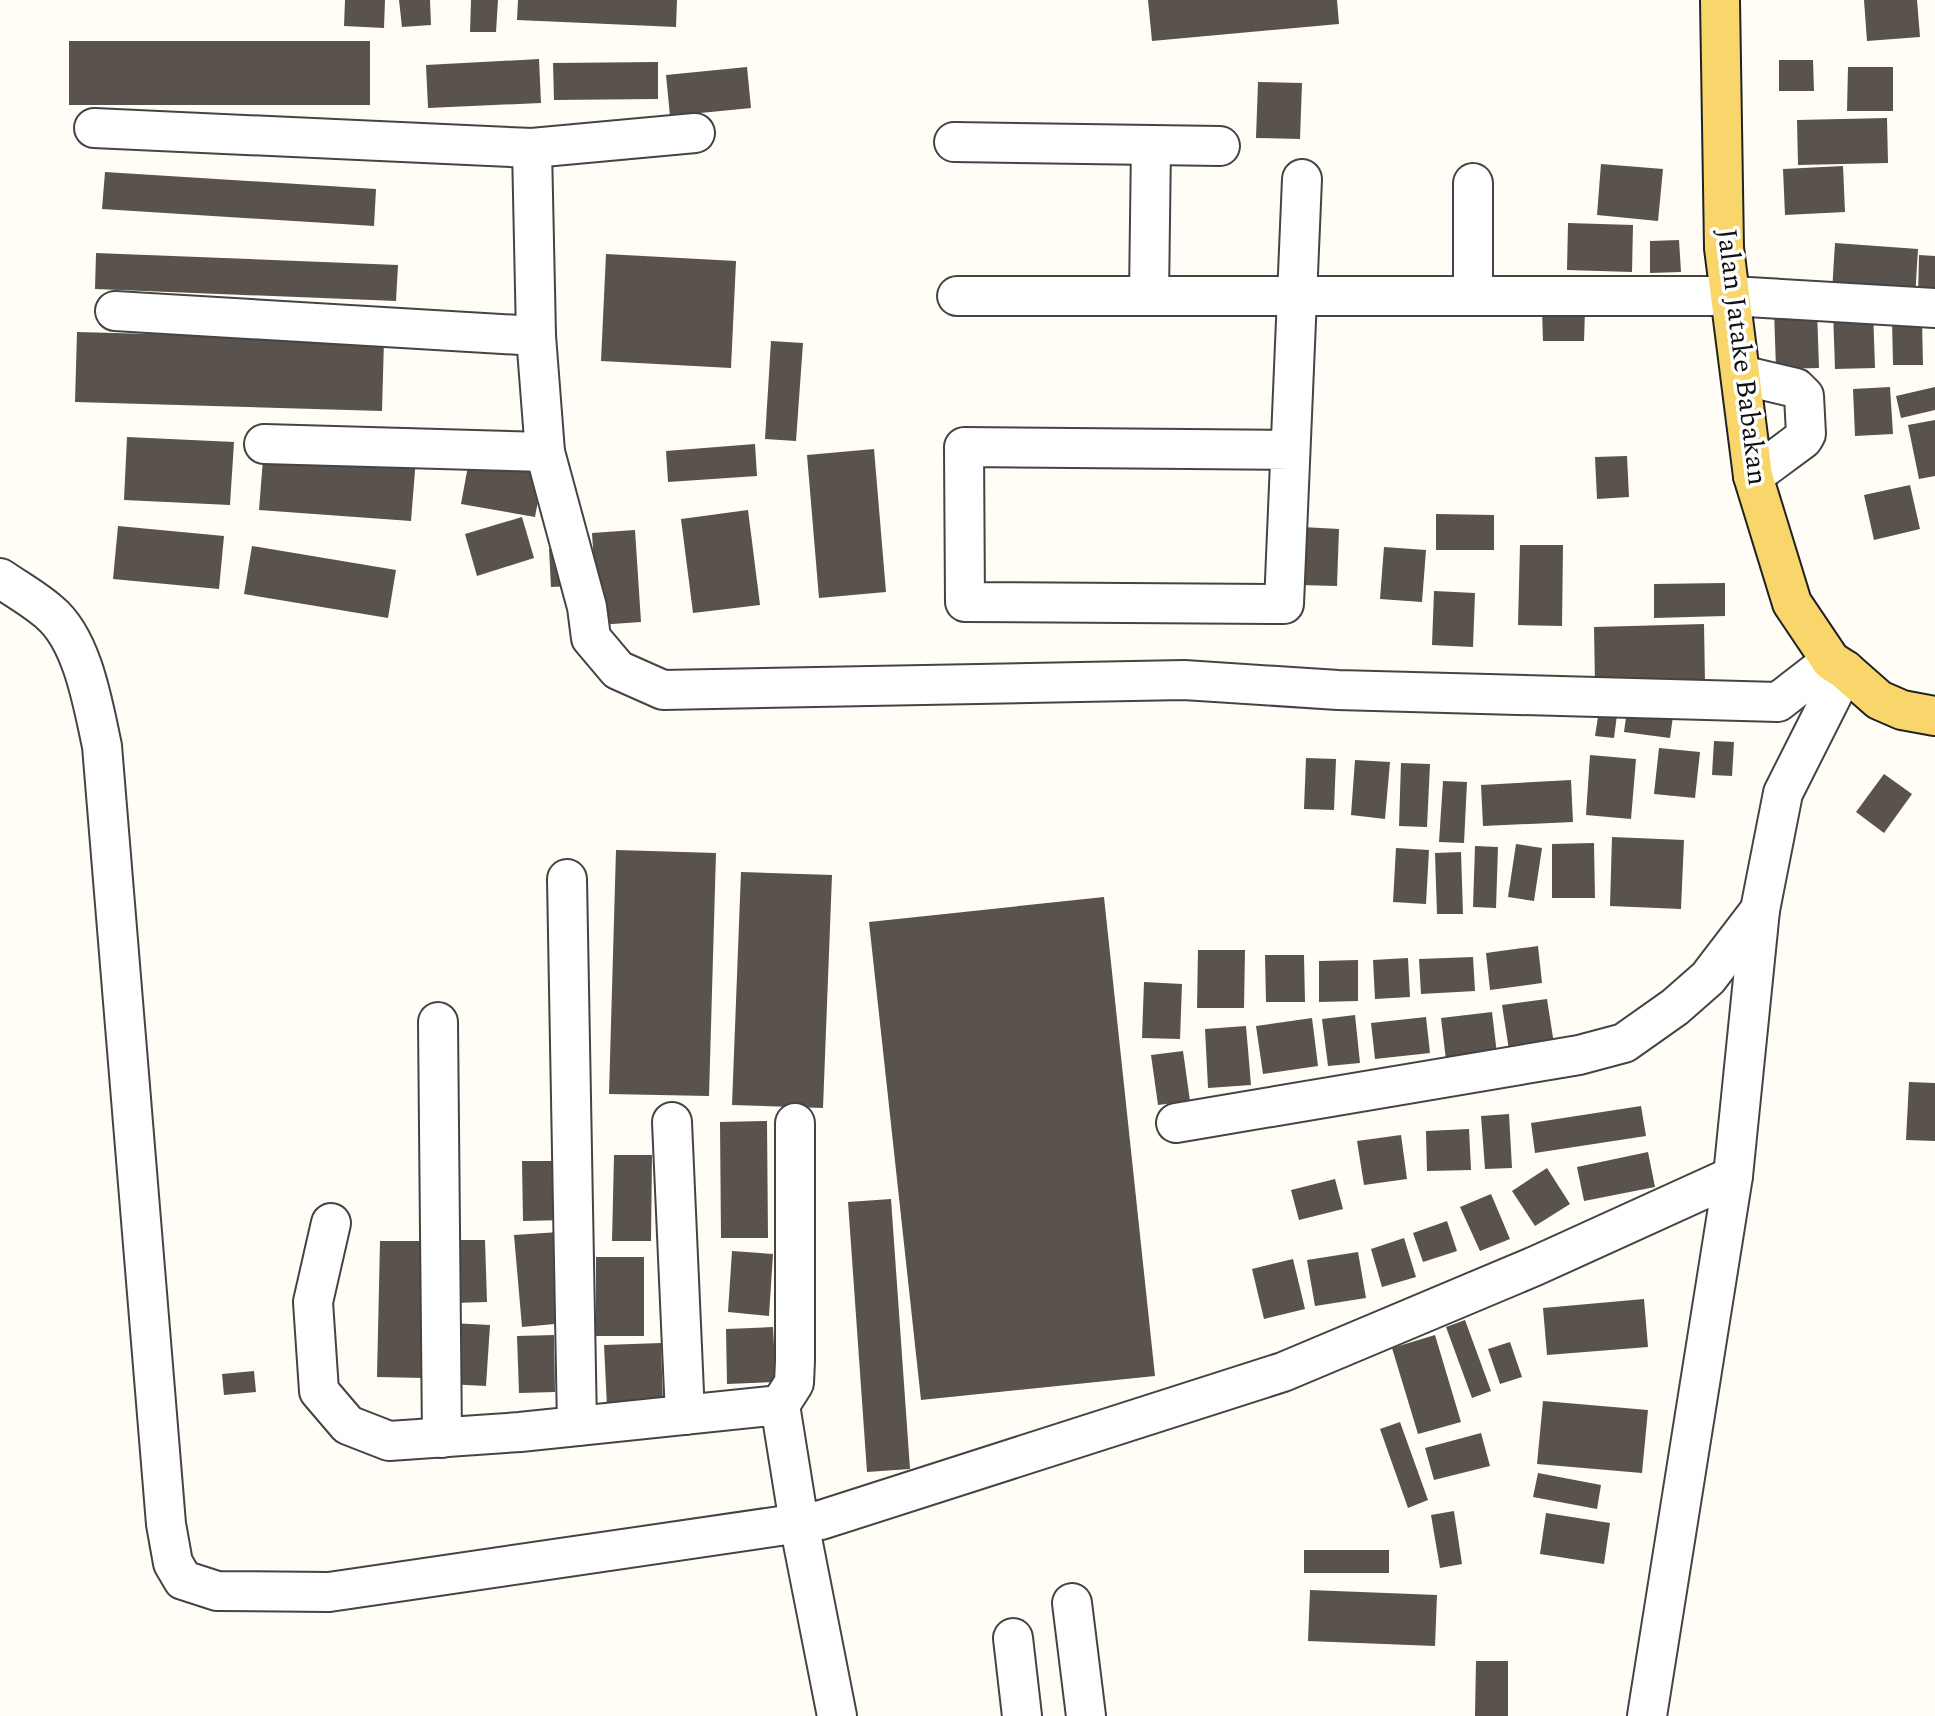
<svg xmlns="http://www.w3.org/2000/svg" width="1935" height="1716" viewBox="0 0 1935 1716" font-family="Spectral,serif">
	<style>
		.building { fill: #5a524d }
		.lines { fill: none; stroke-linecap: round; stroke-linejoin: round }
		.minor-casing { stroke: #444; stroke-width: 42 }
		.major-casing { stroke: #222; stroke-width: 42 }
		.minor { stroke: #fff; stroke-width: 38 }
		.major { stroke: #f9d66b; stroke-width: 38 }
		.labels { text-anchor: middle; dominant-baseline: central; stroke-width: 7; stroke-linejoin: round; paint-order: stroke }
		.street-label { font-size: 28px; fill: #111; stroke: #fff }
	</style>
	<rect width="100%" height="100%" fill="#fffdf5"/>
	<g class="building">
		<polygon points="345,0 385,0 384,28 344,26"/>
		<polygon points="399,0 430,0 431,25 402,27"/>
		<polygon points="471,0 498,0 496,32 470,32"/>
		<polygon points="518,0 677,0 676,27 517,20"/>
		<polygon points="1148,0 1337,0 1339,24 1152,41"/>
		<polygon points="1864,0 1917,0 1920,37 1867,41"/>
		<rect x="69" y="41" width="301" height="64"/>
		<polygon points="539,59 541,103 428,108 426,65"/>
		<polygon points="1779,60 1813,60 1814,91 1779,91"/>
		<polygon points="658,62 658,99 554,100 553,63"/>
		<polygon points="747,67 751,108 670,116 666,75"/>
		<polygon points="1848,67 1893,67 1893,111 1847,111"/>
		<polygon points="1258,82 1302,83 1300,139 1256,138"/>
		<polygon points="1887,118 1888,163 1798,165 1797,120"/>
		<polygon points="1601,164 1663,169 1658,221 1597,215"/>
		<polygon points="1843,166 1845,212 1785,215 1783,169"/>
		<polygon points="105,172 376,189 374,226 102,209"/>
		<polygon points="1568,223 1633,225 1632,272 1567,270"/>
		<polygon points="1679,240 1681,272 1650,273 1650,241"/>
		<polygon points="1835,243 1918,249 1915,298 1832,292"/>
		<polygon points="96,253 398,265 396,301 95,289"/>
		<polygon points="606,254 736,261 731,368 601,361"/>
		<polygon points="1919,255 1935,256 1935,298 1918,298"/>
		<polygon points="1817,309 1819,368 1776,369 1774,310"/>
		<polygon points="1873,309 1875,368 1835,369 1833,311"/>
		<polygon points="1542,310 1585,310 1584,341 1543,341"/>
		<polygon points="1892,320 1922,320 1923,365 1893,365"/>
		<polygon points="77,332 384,340 382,411 75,402"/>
		<polygon points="771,341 803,343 796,441 765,439"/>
		<polygon points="1890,387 1893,434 1855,436 1853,389"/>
		<polygon points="1935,387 1935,410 1901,418 1896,396"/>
		<polygon points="1935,420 1935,476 1919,479 1908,425"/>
		<polygon points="127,437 234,442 230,505 124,500"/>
		<polygon points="755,444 757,476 668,482 666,451"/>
		<polygon points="264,446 416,458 411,521 259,510"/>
		<polygon points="874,449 886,592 819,598 807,455"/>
		<polygon points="470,455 544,469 535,517 461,504"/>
		<polygon points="1627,456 1629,497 1597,499 1595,457"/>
		<polygon points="1910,485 1920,529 1874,540 1864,495"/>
		<polygon points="748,510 760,605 693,613 681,519"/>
		<polygon points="1436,514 1494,515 1494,550 1436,550"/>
		<polygon points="522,517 534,558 477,576 465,534"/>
		<polygon points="118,526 224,536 219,589 113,579"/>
		<polygon points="1302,527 1339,529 1337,586 1300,585"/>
		<polygon points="635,530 641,622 598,625 592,533"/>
		<polygon points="1520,545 1563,545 1562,626 1518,625"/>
		<polygon points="252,546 396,570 388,618 244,594"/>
		<polygon points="570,547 572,586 551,587 549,549"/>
		<polygon points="1384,547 1426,550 1422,602 1380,599"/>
		<polygon points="1725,583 1725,616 1654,618 1654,584"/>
		<polygon points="1434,591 1475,593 1473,647 1432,645"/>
		<polygon points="1704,624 1705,683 1595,685 1594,627"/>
		<polygon points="1600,704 1618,707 1614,738 1595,736"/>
		<polygon points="1627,710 1673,716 1670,738 1624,732"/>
		<polygon points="1714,741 1734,742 1732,776 1712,775"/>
		<polygon points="1659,748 1700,752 1695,798 1654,794"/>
		<polygon points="1590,755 1636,759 1631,819 1586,815"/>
		<polygon points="1306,758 1336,759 1334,810 1304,809"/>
		<polygon points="1355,760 1390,762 1385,819 1351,815"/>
		<polygon points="1401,763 1430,764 1427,827 1399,826"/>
		<polygon points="1884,774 1912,794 1884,833 1856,812"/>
		<polygon points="1571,780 1573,822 1483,826 1481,785"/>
		<polygon points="1443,781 1467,782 1464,843 1439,842"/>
		<polygon points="1612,837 1684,840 1681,909 1610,906"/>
		<polygon points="1594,843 1595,898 1552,898 1552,844"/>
		<polygon points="1516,844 1542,848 1534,901 1508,897"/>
		<polygon points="1475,846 1498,847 1496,908 1473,907"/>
		<polygon points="1396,848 1429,850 1426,904 1393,902"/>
		<polygon points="616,850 716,853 709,1096 609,1094"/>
		<polygon points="1461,852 1463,914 1437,914 1435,853"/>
		<polygon points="741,872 832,875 823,1108 732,1105"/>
		<polygon points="1104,897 1155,1376 921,1400 869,922"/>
		<polygon points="1538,946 1542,983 1490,990 1486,953"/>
		<polygon points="1198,950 1245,950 1244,1008 1197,1008"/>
		<polygon points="1265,955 1304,955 1305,1002 1266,1002"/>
		<polygon points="1473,957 1475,991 1421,994 1419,959"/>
		<polygon points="1408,958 1410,997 1375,999 1373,960"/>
		<polygon points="1358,960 1358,1001 1319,1002 1319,961"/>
		<polygon points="1144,982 1182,984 1180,1039 1142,1038"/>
		<polygon points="1547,999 1554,1044 1509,1050 1502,1005"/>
		<polygon points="1492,1012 1497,1054 1446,1060 1441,1018"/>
		<polygon points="1355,1015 1360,1063 1328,1066 1322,1019"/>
		<polygon points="1426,1017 1430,1053 1375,1059 1371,1023"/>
		<polygon points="1312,1018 1318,1066 1263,1074 1256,1026"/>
		<polygon points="1246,1026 1251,1085 1208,1088 1205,1029"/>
		<polygon points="1183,1051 1190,1101 1158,1105 1151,1055"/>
		<polygon points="1909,1082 1935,1083 1935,1141 1906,1140"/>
		<polygon points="1641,1106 1646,1136 1535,1153 1531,1123"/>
		<polygon points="1509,1114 1512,1168 1485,1169 1481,1116"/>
		<polygon points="767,1121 768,1238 721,1238 720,1122"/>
		<polygon points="1469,1129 1471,1170 1427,1171 1426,1131"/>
		<polygon points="1401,1135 1407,1179 1364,1185 1357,1141"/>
		<polygon points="1648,1152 1655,1187 1584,1201 1577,1167"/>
		<polygon points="614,1155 652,1155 651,1241 612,1241"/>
		<polygon points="522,1161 563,1161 564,1220 523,1221"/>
		<polygon points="1547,1168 1570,1204 1535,1226 1512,1191"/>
		<polygon points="1335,1179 1343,1209 1299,1220 1291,1190"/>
		<polygon points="1491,1194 1510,1239 1480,1251 1460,1207"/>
		<polygon points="891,1199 910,1469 867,1472 848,1202"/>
		<polygon points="1447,1221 1457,1251 1423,1262 1413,1233"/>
		<polygon points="559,1232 566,1323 522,1327 514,1235"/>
		<polygon points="1404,1238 1416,1277 1382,1287 1371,1249"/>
		<polygon points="451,1240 485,1240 487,1302 453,1303"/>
		<polygon points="380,1241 427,1241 424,1378 377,1377"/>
		<polygon points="732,1251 773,1254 769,1316 728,1312"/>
		<polygon points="1358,1252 1366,1298 1315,1306 1307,1260"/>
		<rect x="596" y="1257" width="48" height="79"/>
		<polygon points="1293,1259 1305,1309 1264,1319 1252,1269"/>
		<polygon points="1644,1299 1648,1347 1547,1355 1543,1308"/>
		<polygon points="1465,1320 1491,1391 1472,1398 1446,1327"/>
		<polygon points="451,1323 490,1325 486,1386 447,1384"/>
		<polygon points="773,1327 776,1382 727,1384 726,1329"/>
		<polygon points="554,1335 555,1392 519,1393 517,1336"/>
		<polygon points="1435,1335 1461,1422 1418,1434 1392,1348"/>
		<polygon points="1510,1342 1522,1377 1500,1384 1488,1349"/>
		<polygon points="661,1343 663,1405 607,1407 604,1345"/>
		<polygon points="254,1371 256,1392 224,1395 222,1374"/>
		<polygon points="1543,1401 1648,1410 1642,1473 1537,1464"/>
		<polygon points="1400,1422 1428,1500 1408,1508 1380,1429"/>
		<polygon points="1481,1433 1490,1466 1434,1480 1425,1448"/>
		<polygon points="1538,1473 1601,1485 1597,1509 1533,1497"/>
		<polygon points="1454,1511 1462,1564 1440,1568 1431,1515"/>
		<polygon points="1546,1513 1610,1523 1604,1564 1540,1554"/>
		<rect x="1304" y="1550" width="85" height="23"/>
		<polygon points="1310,1590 1437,1595 1435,1646 1308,1641"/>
		<polygon points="1476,1661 1508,1661 1508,1716 1475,1716"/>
	</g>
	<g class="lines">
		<defs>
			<g id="minor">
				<polyline points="94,128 532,148 695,133"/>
				<polyline points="954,142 1220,146"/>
				<polyline points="532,148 536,336 545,452 587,607 591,638 618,670 663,690 1184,680 1338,690 1778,702 1831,661"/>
				<polyline points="1473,183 1473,296"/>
				<polyline points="957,296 1731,296 1935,308"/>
				<polyline points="1149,296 1151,145"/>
				<polyline points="115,311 536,336"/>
				<polyline points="1741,375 1796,388 1804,396 1806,434 1803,439 1753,476"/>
				<polyline points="264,444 545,452"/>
				<path d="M1290 450 964 447 965 602 1284 604C1290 463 1295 321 1302 179"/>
				<path d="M0 578C16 589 34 599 49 612 83 640 93 705 102 746L166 1524 173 1563 183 1580 217 1591 329 1592 821 1520 1283 1372 1535 1266 1733 1176"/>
				<polyline points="567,879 577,1426"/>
				<polyline points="438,1022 442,1438"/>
				<polyline points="672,1122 685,1415"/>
				<polyline points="1176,1123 1579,1055 1624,1043 1675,1007 1708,978 1760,910"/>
				<polyline points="331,1223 313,1302 319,1391 348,1425 389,1441 520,1432 780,1405 799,1523 837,1716"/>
				<polyline points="780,1405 794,1383 795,1361 795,1123"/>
				<polyline points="1072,1603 1086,1716"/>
				<polyline points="1013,1638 1022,1716"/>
				<polyline points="1647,1716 1733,1176 1760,910 1783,793 1845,670"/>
			</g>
			<polyline id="major" points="1720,0 1724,248 1753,476 1792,603 1831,661 1845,670 1879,700 1902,710 1935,716"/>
		</defs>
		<use href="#minor" class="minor-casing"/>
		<use href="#major" class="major-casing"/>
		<use href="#minor" class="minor"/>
		<use href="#major" class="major"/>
	</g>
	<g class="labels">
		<g class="street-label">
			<text transform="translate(1742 357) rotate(83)">Jalan Jatake Babakan</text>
		</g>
	</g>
</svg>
